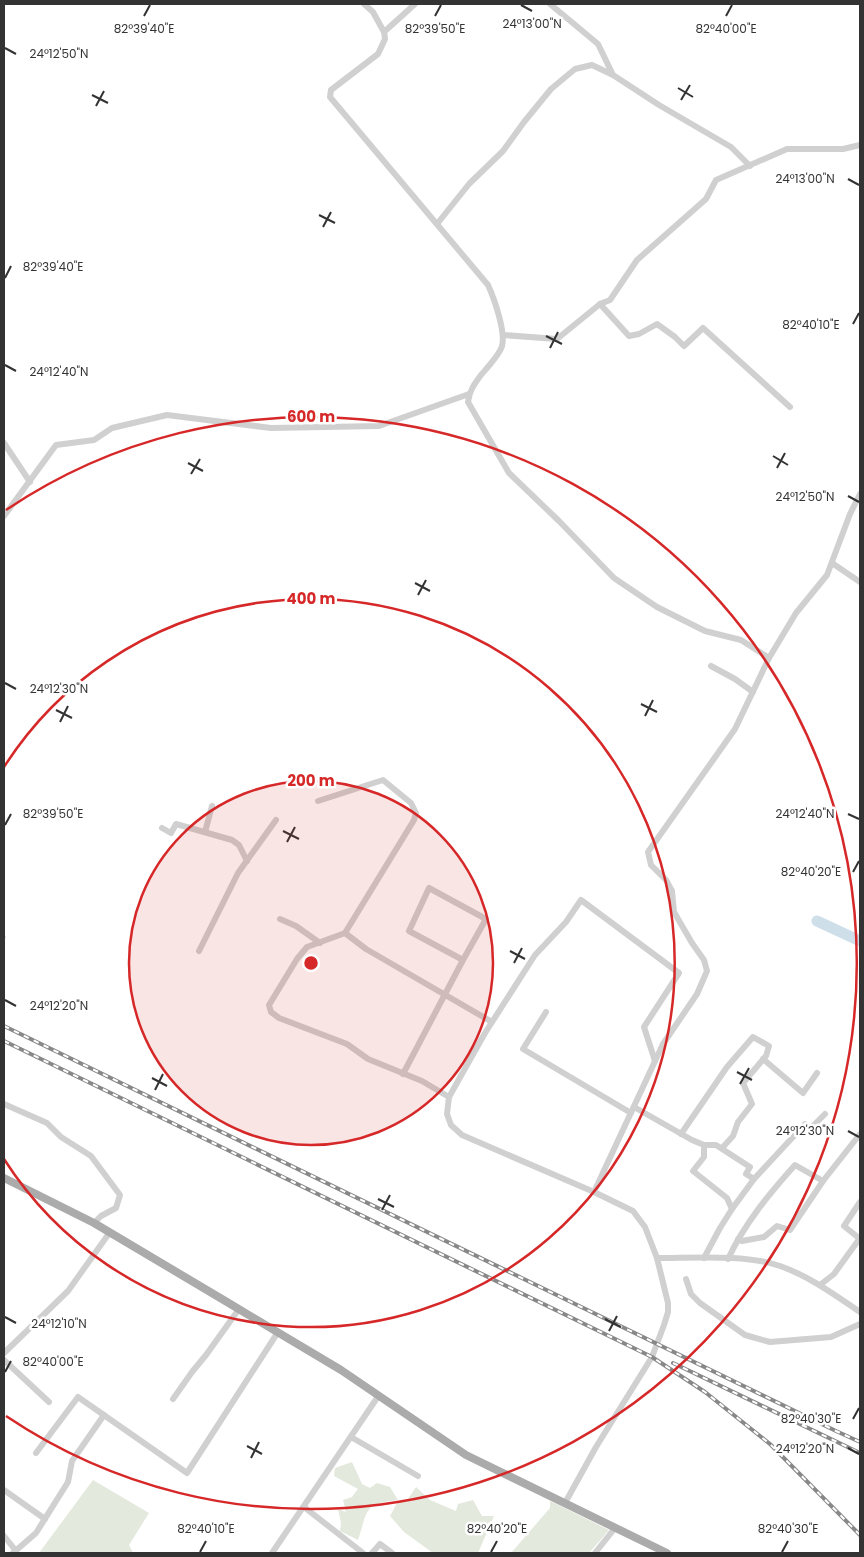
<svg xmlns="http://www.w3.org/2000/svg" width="864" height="1557" viewBox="0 0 864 1557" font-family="Poppins,sans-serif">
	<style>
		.green { fill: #e3e9dd }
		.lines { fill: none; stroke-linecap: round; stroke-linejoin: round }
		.stream { stroke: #cedfea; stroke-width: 2 }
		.river { stroke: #cedfea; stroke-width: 11 }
		.minor { stroke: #d0d0d0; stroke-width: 6 }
		.major { stroke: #ababab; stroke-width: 8 }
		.rail-casing { stroke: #888; stroke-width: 4 }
		.rail { stroke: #fff; stroke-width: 2; stroke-dasharray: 5.5; stroke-linecap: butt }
		.ticks { fill: none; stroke: #333; stroke-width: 2 }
		.ring { fill: none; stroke: #d62828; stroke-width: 2.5 }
		.ticks-label { font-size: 12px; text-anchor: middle; fill: #333; stroke: #fff; stroke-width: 5; stroke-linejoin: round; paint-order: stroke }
		.centre { fill: #d62828; stroke: #fff; stroke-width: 2.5 }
		.ring-label { font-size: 15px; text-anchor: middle; font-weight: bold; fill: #d62828; stroke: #fff; stroke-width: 5; stroke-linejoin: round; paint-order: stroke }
	</style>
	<rect width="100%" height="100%" fill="#fff"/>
	<g class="green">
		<path d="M352 1462 362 1484 370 1488 377 1483 390 1487 398 1500C363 1504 368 1510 358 1540L340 1531 341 1523 338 1509 346 1512 343 1500 352 1497 358 1489 334 1476 335 1468Z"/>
		<polygon points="93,1480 149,1513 129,1545 133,1553 39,1553"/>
		<polygon points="416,1487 430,1500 456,1511 458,1504 473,1500 482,1516 494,1516 478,1553 433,1553 404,1532 390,1516 397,1503 408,1499"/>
		<polygon points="550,1501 609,1530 589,1553 511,1553 550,1508"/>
	</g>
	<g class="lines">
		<polyline class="stream" points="4,938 5,937"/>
		<polyline class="river" points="817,921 860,941"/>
		<g class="minor">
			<path d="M364 4 373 12 384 32 385 39 378 54 331 90 330 97 488 285C494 298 506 332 502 346 500 354 487 368 481 375 475 383 469 391 468 402L509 473 559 521 614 578 657 607 705 631 741 640 769 658"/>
			<polyline points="550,4 598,44 613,75 659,105 731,147 750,166"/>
			<polyline points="384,32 415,4"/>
			<polyline points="437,224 469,184 503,151 524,122 551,89 575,69 592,65 613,75"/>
			<polyline points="600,304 629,336 639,334 657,324 675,337 684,346 703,328 790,407"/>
			<polyline points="503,335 557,339 600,304 610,300 637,260 706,199 716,180 787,149 843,149 860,145"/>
			<polyline points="4,443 30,482"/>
			<polyline points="4,516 56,445 94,440 112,428 167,415 271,428 379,426 469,394"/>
			<polyline points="832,563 860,582"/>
			<polyline points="711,666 735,679 753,692"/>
			<polyline points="318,801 383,780 411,803 416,813 414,820 345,933 307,947 297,959 269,1005 271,1012 279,1018 347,1044 368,1059 422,1081 449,1097"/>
			<polyline points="162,828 171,833 176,824 232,840 239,845 247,861"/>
			<polyline points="205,832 212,806"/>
			<polyline points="280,919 296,926 320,943"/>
			<polyline points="345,933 366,949 492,1022"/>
			<polyline points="199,951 238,873 276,820"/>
			<polyline points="546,1012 523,1049 631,1113"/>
			<polyline points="763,1059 803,1093 817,1073"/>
			<polyline points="403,1074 463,960 486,919 429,888 409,931 463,960"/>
			<polyline points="4,1104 47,1123 61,1137 91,1156 120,1195 116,1208 101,1216 94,1223"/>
			<polyline points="634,1107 692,1140 704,1145 716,1145 750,1167 746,1174 754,1179"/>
			<polyline points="681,1134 727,1067 753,1037 769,1046 766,1056 743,1083 752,1104 738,1122 733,1136 723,1147"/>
			<polyline points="704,1145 704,1157 693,1171 727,1198 732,1209 754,1179 805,1124 811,1128 825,1114"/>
			<polyline points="594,1192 663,1044 697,994 707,971 704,960 692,943 674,912 672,891 666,880 651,865 648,852 735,729 769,658 796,613 827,575 850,514 860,494"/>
			<polyline points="738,1239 742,1241 764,1237 777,1226 790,1230 823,1181 860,1134"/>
			<polyline points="860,1239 844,1226 860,1202"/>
			<path d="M657 1258C692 1258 747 1254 780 1266 809 1276 835 1295 860 1312"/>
			<polyline points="704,1258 720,1228 732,1209"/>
			<path d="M728 1259C745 1223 769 1194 795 1165L823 1181"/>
			<polyline points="686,1279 691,1294 700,1303 745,1335 770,1342 831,1337 860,1324"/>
			<polyline points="820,1285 834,1274 860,1238"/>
			<polyline points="4,1353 68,1291 110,1232"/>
			<polyline points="4,1360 49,1402"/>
			<polyline points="173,1399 192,1372 206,1355 239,1309"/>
			<polyline points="351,1437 418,1476"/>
			<polyline points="36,1453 78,1397 187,1473 278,1332"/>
			<polyline points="4,1490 45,1519"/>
			<polyline points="565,1503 596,1447 652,1357 664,1325 668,1312 668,1303 657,1258 645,1227 633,1211 594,1192 462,1135 451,1125 447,1114 449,1097 485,1033 535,955 566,922 581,900 679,973 644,1027 655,1061"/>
			<polyline points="304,1507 363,1553"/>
			<polyline points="4,1536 16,1551"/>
			<polyline points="13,1553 36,1533 68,1482 72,1461 104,1415"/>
			<polyline points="272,1553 379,1395"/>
			<polyline points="372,1553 380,1544 392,1553"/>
			<polyline points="595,1553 615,1528"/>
		</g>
		<polyline class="major" points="4,1178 94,1223 227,1302 341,1370 466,1455 667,1553"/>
		<defs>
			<g id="rail">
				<polyline points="4,1026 836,1431 860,1442"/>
				<polyline points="4,1041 652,1357 705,1392 770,1444 860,1535"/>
				<polyline points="673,1363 860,1453"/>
			</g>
		</defs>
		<use href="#rail" class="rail-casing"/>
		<use href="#rail" class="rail"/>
	</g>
	<path class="ticks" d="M521 5 532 11M144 16 150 5M435 16 441 5M726 16 732 5M5 48 16 54M678 88 693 97M92 95 108 103M681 100 690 85M96 106 104 91M848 179 859 185M319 215 335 223M323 227 331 212M5 278 11 266M853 324 859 313M546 336 562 344M550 348 558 332M5 365 16 371M773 456 788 465M188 463 203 471M777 468 785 453M191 474 200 459M848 496 859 502M415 583 430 591M418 595 426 580M5 683 16 689M641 704 657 712M56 710 72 718M645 716 653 700M60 722 68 706M848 814 859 819M5 825 11 814M283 831 299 839M287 842 295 827M853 872 859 861M510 951 525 959M514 963 522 948M5 1000 16 1006M737 1072 752 1080M152 1078 167 1086M740 1084 749 1068M155 1090 163 1074M848 1131 859 1137M378 1199 394 1207M382 1210 390 1195M5 1317 16 1323M605 1319 621 1327M609 1331 617 1316M5 1372 11 1361M853 1419 859 1408M247 1446 262 1454M848 1448 859 1454M251 1458 259 1442M200 1552 206 1541M491 1552 497 1541M782 1552 788 1541"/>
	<circle cx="311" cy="963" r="182" fill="#d62828" fill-opacity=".12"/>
	<g class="ring">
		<circle cx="311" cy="963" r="182"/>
		<path d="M4 767A364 364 0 1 1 4 1159"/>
		<path d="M6 510A546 546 0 1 1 6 1416"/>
	</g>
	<g class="ticks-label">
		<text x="532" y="28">24°13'00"N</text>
		<text x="144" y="33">82°39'40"E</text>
		<text x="435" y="33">82°39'50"E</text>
		<text x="726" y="33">82°40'00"E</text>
		<text x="59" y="58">24°12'50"N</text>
		<text x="805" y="183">24°13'00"N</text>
		<text x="53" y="271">82°39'40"E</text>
		<text x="811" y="329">82°40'10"E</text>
		<text x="59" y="376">24°12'40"N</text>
		<text x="805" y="501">24°12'50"N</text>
		<text x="59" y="693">24°12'30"N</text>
		<text x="805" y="818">24°12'40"N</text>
		<text x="53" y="818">82°39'50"E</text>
		<text x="811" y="876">82°40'20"E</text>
		<text x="59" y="1010">24°12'20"N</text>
		<text x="805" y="1135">24°12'30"N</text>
		<text x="59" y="1328">24°12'10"N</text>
		<text x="53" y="1366">82°40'00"E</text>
		<text x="811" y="1423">82°40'30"E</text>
		<text x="805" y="1453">24°12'20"N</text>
		<text x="206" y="1533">82°40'10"E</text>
		<text x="497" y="1533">82°40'20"E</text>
		<text x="788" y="1533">82°40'30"E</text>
	</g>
	<circle cx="311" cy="963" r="8" class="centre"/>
	<g class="ring-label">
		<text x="311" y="422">600 m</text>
		<text x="311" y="604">400 m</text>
		<text x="311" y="786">200 m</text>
	</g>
	<rect width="864" height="1557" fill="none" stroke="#333333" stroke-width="10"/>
</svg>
